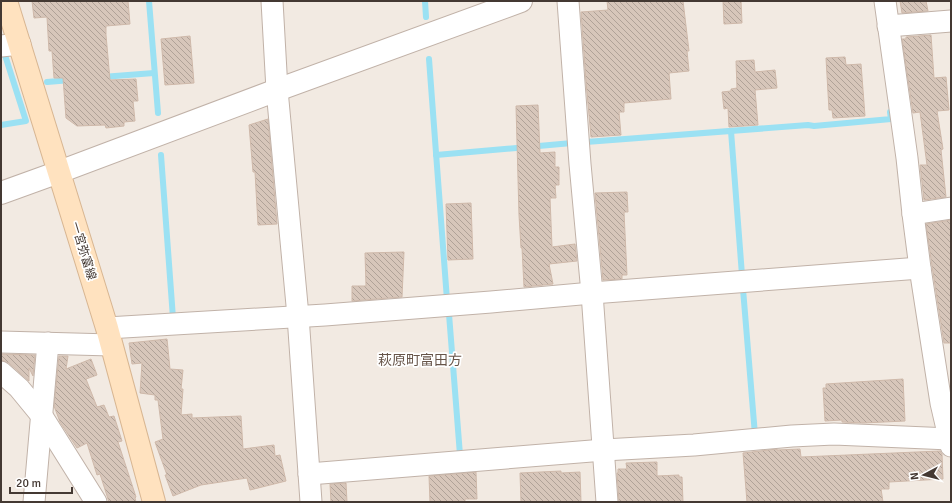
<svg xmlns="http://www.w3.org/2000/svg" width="952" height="503" viewBox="0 0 952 503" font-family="Signika,'Noto Sans JP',sans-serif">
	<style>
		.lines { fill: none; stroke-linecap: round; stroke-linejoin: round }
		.stream { stroke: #9be1f3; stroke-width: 6 }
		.building { fill: url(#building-back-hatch); stroke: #cfb9aa }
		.minor-casing { stroke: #c1b2a8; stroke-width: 23 }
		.tertiary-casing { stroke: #c1b2a8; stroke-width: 24 }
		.secondary-casing { stroke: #d8b692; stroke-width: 24 }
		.minor { stroke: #fff; stroke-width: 21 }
		.tertiary { stroke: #fff; stroke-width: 22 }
		.secondary { stroke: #ffe2bf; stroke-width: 22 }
		.labels { text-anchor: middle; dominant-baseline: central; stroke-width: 3.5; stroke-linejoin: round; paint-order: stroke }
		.street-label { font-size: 12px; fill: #443933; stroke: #fff }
		.quarter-label { font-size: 14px; fill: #675549; stroke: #fff }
	</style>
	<defs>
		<pattern id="building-back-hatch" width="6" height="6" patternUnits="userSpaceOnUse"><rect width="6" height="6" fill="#d7c6ba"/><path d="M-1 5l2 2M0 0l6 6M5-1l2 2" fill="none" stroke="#b0a298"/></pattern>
	</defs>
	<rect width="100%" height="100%" fill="#f2eae2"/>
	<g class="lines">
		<g class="stream">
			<polyline points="149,1 158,113"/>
			<polyline points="425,1 426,17"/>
			<polyline points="429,59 447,300"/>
			<polyline points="102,77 154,73"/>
			<polyline points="47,82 71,80"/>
			<polyline points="1,125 26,121 4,52"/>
			<polyline points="731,131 742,275"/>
			<polyline points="586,142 808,125 814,126 891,119 890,112"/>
			<polyline points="161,155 173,318"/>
			<polyline points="436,155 572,143"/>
			<polyline points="743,289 755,435"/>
			<polyline points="449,314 460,455"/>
		</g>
	</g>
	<g class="building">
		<polygon points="32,1 128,1 130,24 106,26 106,35 110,80 136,79 138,101 133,101 135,121 124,122 124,126 106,128 105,125 77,126 66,118 63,78 54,78 52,51 49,51 47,17 34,18"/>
		<polygon points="607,1 683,1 689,51 687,51 689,71 669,73 671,99 624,103 624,112 619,112 621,135 591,137 586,82 581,12 608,10"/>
		<polygon points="723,1 741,1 742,23 724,24"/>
		<polygon points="900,1 926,1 928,11 902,13"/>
		<polygon points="931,35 934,78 946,77 949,110 937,111 943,149 941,150 946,197 924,200 920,165 927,165 920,112 913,113 902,39 906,39 906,37"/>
		<polygon points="190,36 194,83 165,85 161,39"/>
		<polygon points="845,57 846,65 861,64 865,116 833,118 832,110 829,110 826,58"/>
		<polygon points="754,60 755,72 775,70 777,88 755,90 758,125 729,127 728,108 724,109 722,92 731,91 731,89 737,88 736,61"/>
		<polygon points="538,105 540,153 555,152 555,167 559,167 559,185 555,185 556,198 550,198 552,247 575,244 577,261 549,264 553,284 524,287 522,248 521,248 519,215 516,106"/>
		<polygon points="268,119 277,224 258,225 255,172 253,172 249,125"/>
		<polygon points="627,192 628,212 624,212 627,275 622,275 622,279 603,280 595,193"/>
		<polygon points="471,203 473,259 448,260 446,204"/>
		<polygon points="951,220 951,343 944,343 932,266 926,224"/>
		<polygon points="404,252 402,297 352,301 352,286 366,286 365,253"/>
		<polygon points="167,339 170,369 183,370 181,389 183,389 181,415 192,414 192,418 241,416 243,449 274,445 275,456 280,455 286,481 250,490 247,478 201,485 173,496 165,475 167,475 155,442 163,439 158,400 155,400 155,395 140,393 142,363 132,364 129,343"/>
		<polygon points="1,354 35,355 33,376 29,368 29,381 9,363 1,360"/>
		<polygon points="59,356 68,356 66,369 91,359 97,375 86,379 97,407 104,405 109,417 114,416 122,441 118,442 136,497 135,498 136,502 109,502 100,474 97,475 87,443 77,448 60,422 54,406"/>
		<polygon points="903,379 905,421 863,423 842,422 842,420 825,421 823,388 826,388 826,384"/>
		<polygon points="777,449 777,450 800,449 801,457 940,451 942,454 943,479 889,482 889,489 881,489 883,502 747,502 743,453"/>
		<polygon points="657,462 657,476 679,475 679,477 682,477 683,502 619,502 617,473 618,473 618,469 627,469 626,463"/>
		<polygon points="561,471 561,473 580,472 581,502 521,502 520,473"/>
		<polygon points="476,472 477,499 465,499 465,502 430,502 429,476"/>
		<polygon points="346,483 347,502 331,502 330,484"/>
	</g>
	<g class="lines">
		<defs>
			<g id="minor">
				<polyline points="272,1 277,90 298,316 311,502"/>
				<polyline points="568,1 580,164 592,293 607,502"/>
				<polyline points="885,1 907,158 913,214 920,268 941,403 951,446"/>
				<polyline points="888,26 951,21"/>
				<polyline points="1,46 20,44"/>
				<polyline points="913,214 951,208"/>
				<polyline points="107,328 325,315 491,302 592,293 920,268"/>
				<polyline points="1,342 111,345"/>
				<polyline points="1,372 19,388 42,416 96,502"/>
				<polyline points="309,474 604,450 694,445 792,436 834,434 950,439"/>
				<polyline points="34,502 48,343"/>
			</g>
			<polyline id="tertiary" points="1,193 59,172 277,90 521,1"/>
			<polyline id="secondary" points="6,1 107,328 154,502"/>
		</defs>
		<use href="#minor" class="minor-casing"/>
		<use href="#tertiary" class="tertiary-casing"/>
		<use href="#secondary" class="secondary-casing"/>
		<use href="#minor" class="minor"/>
		<use href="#tertiary" class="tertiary"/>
		<use href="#secondary" class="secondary"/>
	</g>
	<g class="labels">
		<g class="street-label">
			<text transform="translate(83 251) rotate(73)">一宮弥富線</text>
		</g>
		<g class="quarter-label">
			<text x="420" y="360">萩原町富田方</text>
		</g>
	</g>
	<rect width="952" height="503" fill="none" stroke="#443933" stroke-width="4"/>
	<g transform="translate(924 475) rotate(263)" stroke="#ffffff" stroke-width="3" paint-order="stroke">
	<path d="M0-3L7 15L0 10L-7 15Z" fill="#443933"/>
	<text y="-6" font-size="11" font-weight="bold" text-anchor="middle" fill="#443933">N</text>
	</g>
	<path d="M10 487v6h62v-6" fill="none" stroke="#443933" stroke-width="2"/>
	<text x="16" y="487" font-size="12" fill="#443933" stroke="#ffffff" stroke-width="3" paint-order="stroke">20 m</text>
</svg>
